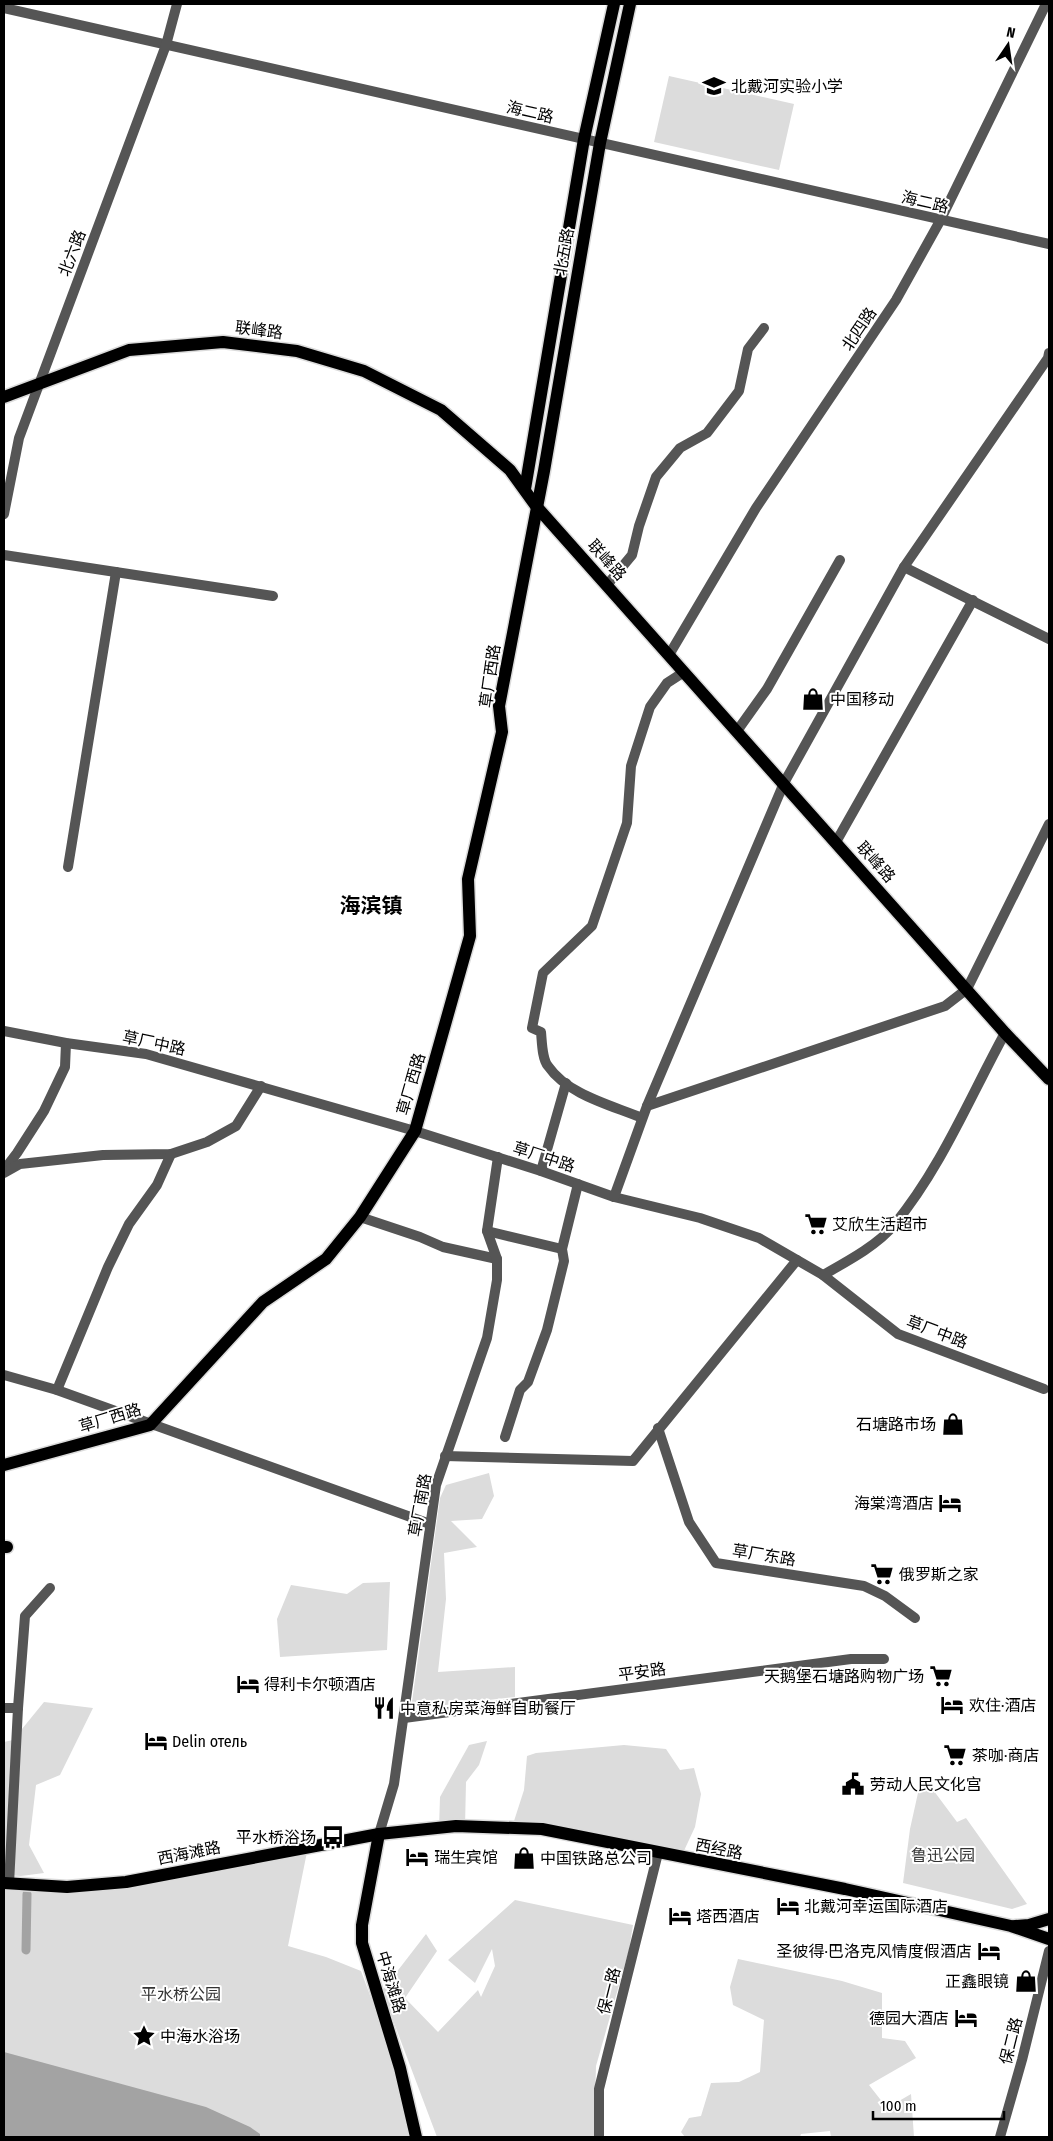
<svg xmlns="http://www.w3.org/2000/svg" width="1053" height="2141" viewBox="0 0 1053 2141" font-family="'Fira Sans Condensed','Noto Sans SC',sans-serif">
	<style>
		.green { fill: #dcdcdc }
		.water { fill: #a3a3a3 }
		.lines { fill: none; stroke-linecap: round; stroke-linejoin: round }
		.canal { stroke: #a3a3a3; stroke-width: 9 }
		.major-casing { stroke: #dbdbdb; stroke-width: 15 }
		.minor { stroke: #555; stroke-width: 10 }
		.major { stroke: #000; stroke-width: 12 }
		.labels { text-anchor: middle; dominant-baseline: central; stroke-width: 4; stroke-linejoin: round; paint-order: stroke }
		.poi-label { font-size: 16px; fill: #000; stroke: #fff; text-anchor: start }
		.street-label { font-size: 16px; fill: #000; stroke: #fff }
		.park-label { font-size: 16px; fill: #333; stroke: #fff }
		.district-label { font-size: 21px; font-weight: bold; fill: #000; stroke: #fff }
	</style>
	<rect width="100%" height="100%" fill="#fff"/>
	<g class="green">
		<polygon points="669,76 794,104 779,170 654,142"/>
		<polygon points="489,1473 494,1496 482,1519 451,1521 477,1547 444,1553 446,1599 438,1672 515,1667 515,1697 411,1709 440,1498 446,1485"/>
		<polygon points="390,1582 387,1650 280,1657 277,1619 291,1585 347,1594 363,1583"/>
		<polygon points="44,1702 93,1708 60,1775 36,1785 29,1845 44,1873 21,1876 4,1875 4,1742 13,1740"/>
		<polygon points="487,1741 479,1765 466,1782 465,1827 439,1828 440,1797 469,1745"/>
		<polygon points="624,1745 666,1749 680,1770 694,1768 701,1794 695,1827 682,1855 514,1821 524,1790 527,1756 536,1753"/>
		<polygon points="922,1775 957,1822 966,1818 1027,1904 1012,1909 903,1883 910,1829"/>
		<polygon points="307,1852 288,1946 326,1957 361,1971 393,2057 411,2137 207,2137 4,2068 4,1885 58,1889"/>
		<polygon points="515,1900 633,1925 629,1950 596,2066 594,2137 437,2137 382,1991 426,1934 437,1951 405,1998 438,2032 478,1990 481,1997 495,1966 492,1949 475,1983 448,1960"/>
		<polygon points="738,1959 842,1981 882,1993 882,2038 905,2041 916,2058 869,2085 887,2108 911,2094 914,2137 831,2137 830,2131 801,2134 800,2137 685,2137 681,2132 689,2118 701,2116 711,2083 739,2082 760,2072 764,2020 733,2005 730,1987"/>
	</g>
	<polygon class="water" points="4,2052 206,2107 250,2127 260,2134 260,2137 4,2137"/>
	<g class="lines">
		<polyline class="canal" points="26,1950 27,1894"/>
		<defs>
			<g id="major">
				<polyline points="4,397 129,350 223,342 297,351 364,371 441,410 510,470 536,506 1005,1033 1049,1079"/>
				<polyline points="525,489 584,139 614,4"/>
				<polyline points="4,1465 150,1425 263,1302 326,1259 360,1217 415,1131 470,936 468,879 502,732 499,706 544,471 600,143 630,4"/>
				<polyline points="4,1547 7,1547"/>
				<polyline points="379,1834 362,1925 362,1943 400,2068 416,2137"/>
				<polyline points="4,1883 67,1887 126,1882 379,1834 456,1826 542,1829 845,1889 1011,1926 1049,1939"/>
				<polyline points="1015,1926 1029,1925 1049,1919"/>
			</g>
		</defs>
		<use href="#major" class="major-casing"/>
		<g class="minor">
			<polyline points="4,8 1049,244"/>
			<polyline points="4,514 19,438 166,45 177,4"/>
			<polyline points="4,555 273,596"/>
			<polyline points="904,567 1049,639"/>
			<polyline points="607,585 632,555 639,526 656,477 680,448 707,433 739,391 748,349 764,328"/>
			<polyline points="669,655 756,508 896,300 940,221 1046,4"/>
			<polyline points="737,731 767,689 840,560"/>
			<polyline points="836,842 973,600"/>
			<polyline points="68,867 116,572"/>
			<polyline points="4,1031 66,1043 146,1054 415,1131 541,1171 614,1197 700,1218 759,1238 823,1275 898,1334 1044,1389"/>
			<polyline points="647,1106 945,1006 967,989 1049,824"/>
			<path d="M642 1118C611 1105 568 1095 548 1066 542 1059 542 1042 541 1032L532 1028 543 973 592 926 627 823 631 766 650 707 667 683 684 672"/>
			<polyline points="4,1170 17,1153 44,1111 65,1067 66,1043"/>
			<polyline points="541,1171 566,1083"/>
			<polyline points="4,1173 20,1164 103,1155 171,1154 207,1142 236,1126 261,1086"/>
			<polyline points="614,1197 647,1106 784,783 904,567 1048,358 1049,353"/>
			<polyline points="360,1217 420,1237 443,1247 497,1259"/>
			<polyline points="487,1231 562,1249"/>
			<path d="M823 1275C846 1262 878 1245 894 1225 941 1168 970 1097 1005 1033"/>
			<polyline points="4,1375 57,1390 430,1524"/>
			<polyline points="57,1390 108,1267 129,1224 157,1185 171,1154"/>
			<polyline points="658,1428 689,1522 716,1563 864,1586 885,1596 915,1618"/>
			<polyline points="505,1437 520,1390 528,1382 547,1330 564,1261 562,1249 578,1184"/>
			<polyline points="445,1456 633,1461 797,1260"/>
			<polyline points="4,1708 18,1708"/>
			<polyline points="404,1718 851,1659 884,1659"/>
			<polyline points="379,1834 394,1784 436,1485 487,1338 497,1280 497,1259 487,1231 498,1157"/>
			<polyline points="9,1884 18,1708 25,1616 50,1588"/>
			<polyline points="599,2137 599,2089 658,1853"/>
			<polyline points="1000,2137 1022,2060 1049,1951"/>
		</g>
		<use href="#major" class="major"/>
	</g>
	<defs>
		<symbol id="school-bare" viewBox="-9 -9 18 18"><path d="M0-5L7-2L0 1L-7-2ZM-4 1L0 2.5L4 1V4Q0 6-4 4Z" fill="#000" stroke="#fff" stroke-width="2.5" paint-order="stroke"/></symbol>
		<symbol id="shop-bare" viewBox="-9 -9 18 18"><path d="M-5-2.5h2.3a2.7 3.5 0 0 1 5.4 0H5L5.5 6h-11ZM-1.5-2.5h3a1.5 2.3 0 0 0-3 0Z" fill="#000" stroke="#fff" stroke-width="2.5" paint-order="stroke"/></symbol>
		<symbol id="supermarket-bare" viewBox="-9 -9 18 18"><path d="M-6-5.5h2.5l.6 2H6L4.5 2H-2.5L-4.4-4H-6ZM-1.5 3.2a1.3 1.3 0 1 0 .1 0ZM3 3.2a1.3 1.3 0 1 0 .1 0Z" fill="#000" stroke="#fff" stroke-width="2.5" paint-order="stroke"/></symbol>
		<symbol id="hotel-bare" viewBox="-9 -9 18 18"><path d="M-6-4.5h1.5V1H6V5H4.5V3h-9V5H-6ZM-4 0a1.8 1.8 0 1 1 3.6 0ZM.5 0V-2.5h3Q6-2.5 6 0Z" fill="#000" stroke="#fff" stroke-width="2.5" paint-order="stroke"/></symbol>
		<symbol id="restaurant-bare" viewBox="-9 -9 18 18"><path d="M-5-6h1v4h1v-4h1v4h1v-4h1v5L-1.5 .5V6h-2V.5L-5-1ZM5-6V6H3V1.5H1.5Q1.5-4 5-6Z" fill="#000" stroke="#fff" stroke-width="2.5" paint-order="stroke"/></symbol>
		<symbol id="civic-bare" viewBox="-9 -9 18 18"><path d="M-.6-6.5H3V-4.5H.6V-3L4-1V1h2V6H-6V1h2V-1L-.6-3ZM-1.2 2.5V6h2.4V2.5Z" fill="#000" stroke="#fff" stroke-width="2.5" paint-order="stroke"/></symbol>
		<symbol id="bus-bare" viewBox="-9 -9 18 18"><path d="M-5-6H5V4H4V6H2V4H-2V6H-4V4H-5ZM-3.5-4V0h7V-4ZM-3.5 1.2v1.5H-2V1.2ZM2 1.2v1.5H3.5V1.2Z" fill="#000" stroke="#fff" stroke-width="2.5" paint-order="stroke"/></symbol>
		<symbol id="sight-bare" viewBox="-9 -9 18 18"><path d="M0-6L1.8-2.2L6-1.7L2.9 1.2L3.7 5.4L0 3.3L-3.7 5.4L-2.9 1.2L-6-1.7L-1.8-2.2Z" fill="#000" stroke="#fff" stroke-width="2.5" paint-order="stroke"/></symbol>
	</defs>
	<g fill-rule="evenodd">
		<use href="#school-bare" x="698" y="70" width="32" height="32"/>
		<use href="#shop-bare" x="797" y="683" width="32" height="32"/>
		<use href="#supermarket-bare" x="800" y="1208" width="32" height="32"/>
		<use href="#shop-bare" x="937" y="1408" width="32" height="32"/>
		<use href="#hotel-bare" x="934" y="1487" width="32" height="32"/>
		<use href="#supermarket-bare" x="866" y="1558" width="32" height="32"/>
		<use href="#supermarket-bare" x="925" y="1660" width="32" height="32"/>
		<use href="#hotel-bare" x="232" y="1668" width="32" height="32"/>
		<use href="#hotel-bare" x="936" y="1689" width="32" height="32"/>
		<use href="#restaurant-bare" x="368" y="1692" width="32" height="32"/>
		<use href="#hotel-bare" x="140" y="1725" width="32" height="32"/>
		<use href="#supermarket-bare" x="939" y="1739" width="32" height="32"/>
		<use href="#civic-bare" x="837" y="1768" width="32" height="32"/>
		<use href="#bus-bare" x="317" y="1821" width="32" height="32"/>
		<use href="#hotel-bare" x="401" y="1841" width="32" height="32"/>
		<use href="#shop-bare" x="508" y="1842" width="32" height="32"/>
		<use href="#hotel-bare" x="772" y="1890" width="32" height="32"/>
		<use href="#hotel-bare" x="664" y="1900" width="32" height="32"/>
		<use href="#hotel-bare" x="973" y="1935" width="32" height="32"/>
		<use href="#shop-bare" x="1010" y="1965" width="32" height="32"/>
		<use href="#hotel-bare" x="950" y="2002" width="32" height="32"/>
		<use href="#sight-bare" x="128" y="2020" width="32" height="32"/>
	</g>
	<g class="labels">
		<g class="poi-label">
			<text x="731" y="86">北戴河实验小学</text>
			<text x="830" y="699">中国移动</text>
			<text x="832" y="1224">艾欣生活超市</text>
			<text x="936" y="1424" text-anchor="end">石塘路市场</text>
			<text x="934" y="1503" text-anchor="end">海棠湾酒店</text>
			<text x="899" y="1574">俄罗斯之家</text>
			<text x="924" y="1676" text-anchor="end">天鹅堡石塘路购物广场</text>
			<text x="264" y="1684">得利卡尔顿酒店</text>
			<text x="969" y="1705">欢住·酒店</text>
			<text x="400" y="1708">中意私房菜海鲜自助餐厅</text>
			<text x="172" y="1741">Delin отель</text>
			<text x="972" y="1755">茶咖·商店</text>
			<text x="870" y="1784">劳动人民文化宫</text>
			<text x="316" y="1837" text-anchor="end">平水桥浴场</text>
			<text x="434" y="1857">瑞生宾馆</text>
			<text x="540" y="1858">中国铁路总公司</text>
			<text x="804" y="1906">北戴河幸运国际酒店</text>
			<text x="696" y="1916">塔西酒店</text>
			<text x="972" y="1951" text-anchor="end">圣彼得·巴洛克风情度假酒店</text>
			<text x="1009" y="1981" text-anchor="end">正鑫眼镜</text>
			<text x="949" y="2018" text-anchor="end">德园大酒店</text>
			<text x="160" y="2036">中海水浴场</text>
		</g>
		<g class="street-label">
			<text transform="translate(530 112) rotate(13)">海二路</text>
			<text transform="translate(925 202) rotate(13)">海二路</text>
			<text transform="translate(564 252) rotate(-80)">北五路</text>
			<text transform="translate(72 253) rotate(-69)">北六路</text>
			<text transform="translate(859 329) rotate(-56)">北四路</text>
			<text transform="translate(259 330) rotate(7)">联峰路</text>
			<text transform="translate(607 560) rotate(48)">联峰路</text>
			<text transform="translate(490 676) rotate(-82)">草厂西路</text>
			<text transform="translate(876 862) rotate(48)">联峰路</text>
			<text transform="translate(154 1043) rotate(12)">草厂中路</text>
			<text transform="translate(411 1084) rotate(-74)">草厂西路</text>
			<text transform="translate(544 1157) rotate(18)">草厂中路</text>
			<text transform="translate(937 1332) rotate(21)">草厂中路</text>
			<text transform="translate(110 1418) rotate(-17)">草厂西路</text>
			<text transform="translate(420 1505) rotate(-80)">草厂南路</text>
			<text transform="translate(764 1555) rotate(9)">草厂东路</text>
			<text transform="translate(642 1672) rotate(-8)">平安路</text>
			<text transform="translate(719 1849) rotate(11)">西经路</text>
			<text transform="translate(189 1853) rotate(-11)">西海滩路</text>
			<text transform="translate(391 1982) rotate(73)">中海滩路</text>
			<text transform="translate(609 1991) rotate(-76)">保一路</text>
			<text transform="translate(1011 2041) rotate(-76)">保二路</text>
		</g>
		<g class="park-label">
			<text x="943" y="1855">鲁迅公园</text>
			<text x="181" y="1994">平水桥公园</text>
		</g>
		<g class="district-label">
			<text x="371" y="906">海滨镇</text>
		</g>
	</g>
	<rect width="1053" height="2141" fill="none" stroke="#000000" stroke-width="10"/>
	<g transform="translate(1008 45) rotate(13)" stroke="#ffffff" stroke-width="4" paint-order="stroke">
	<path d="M0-4L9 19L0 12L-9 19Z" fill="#000000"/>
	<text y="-8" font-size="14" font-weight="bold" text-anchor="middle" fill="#000000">N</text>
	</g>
	<path d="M873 2111v8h131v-8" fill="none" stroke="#000000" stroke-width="2.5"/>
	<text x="880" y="2111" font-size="15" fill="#000000" stroke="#ffffff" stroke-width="4" paint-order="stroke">100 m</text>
</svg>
